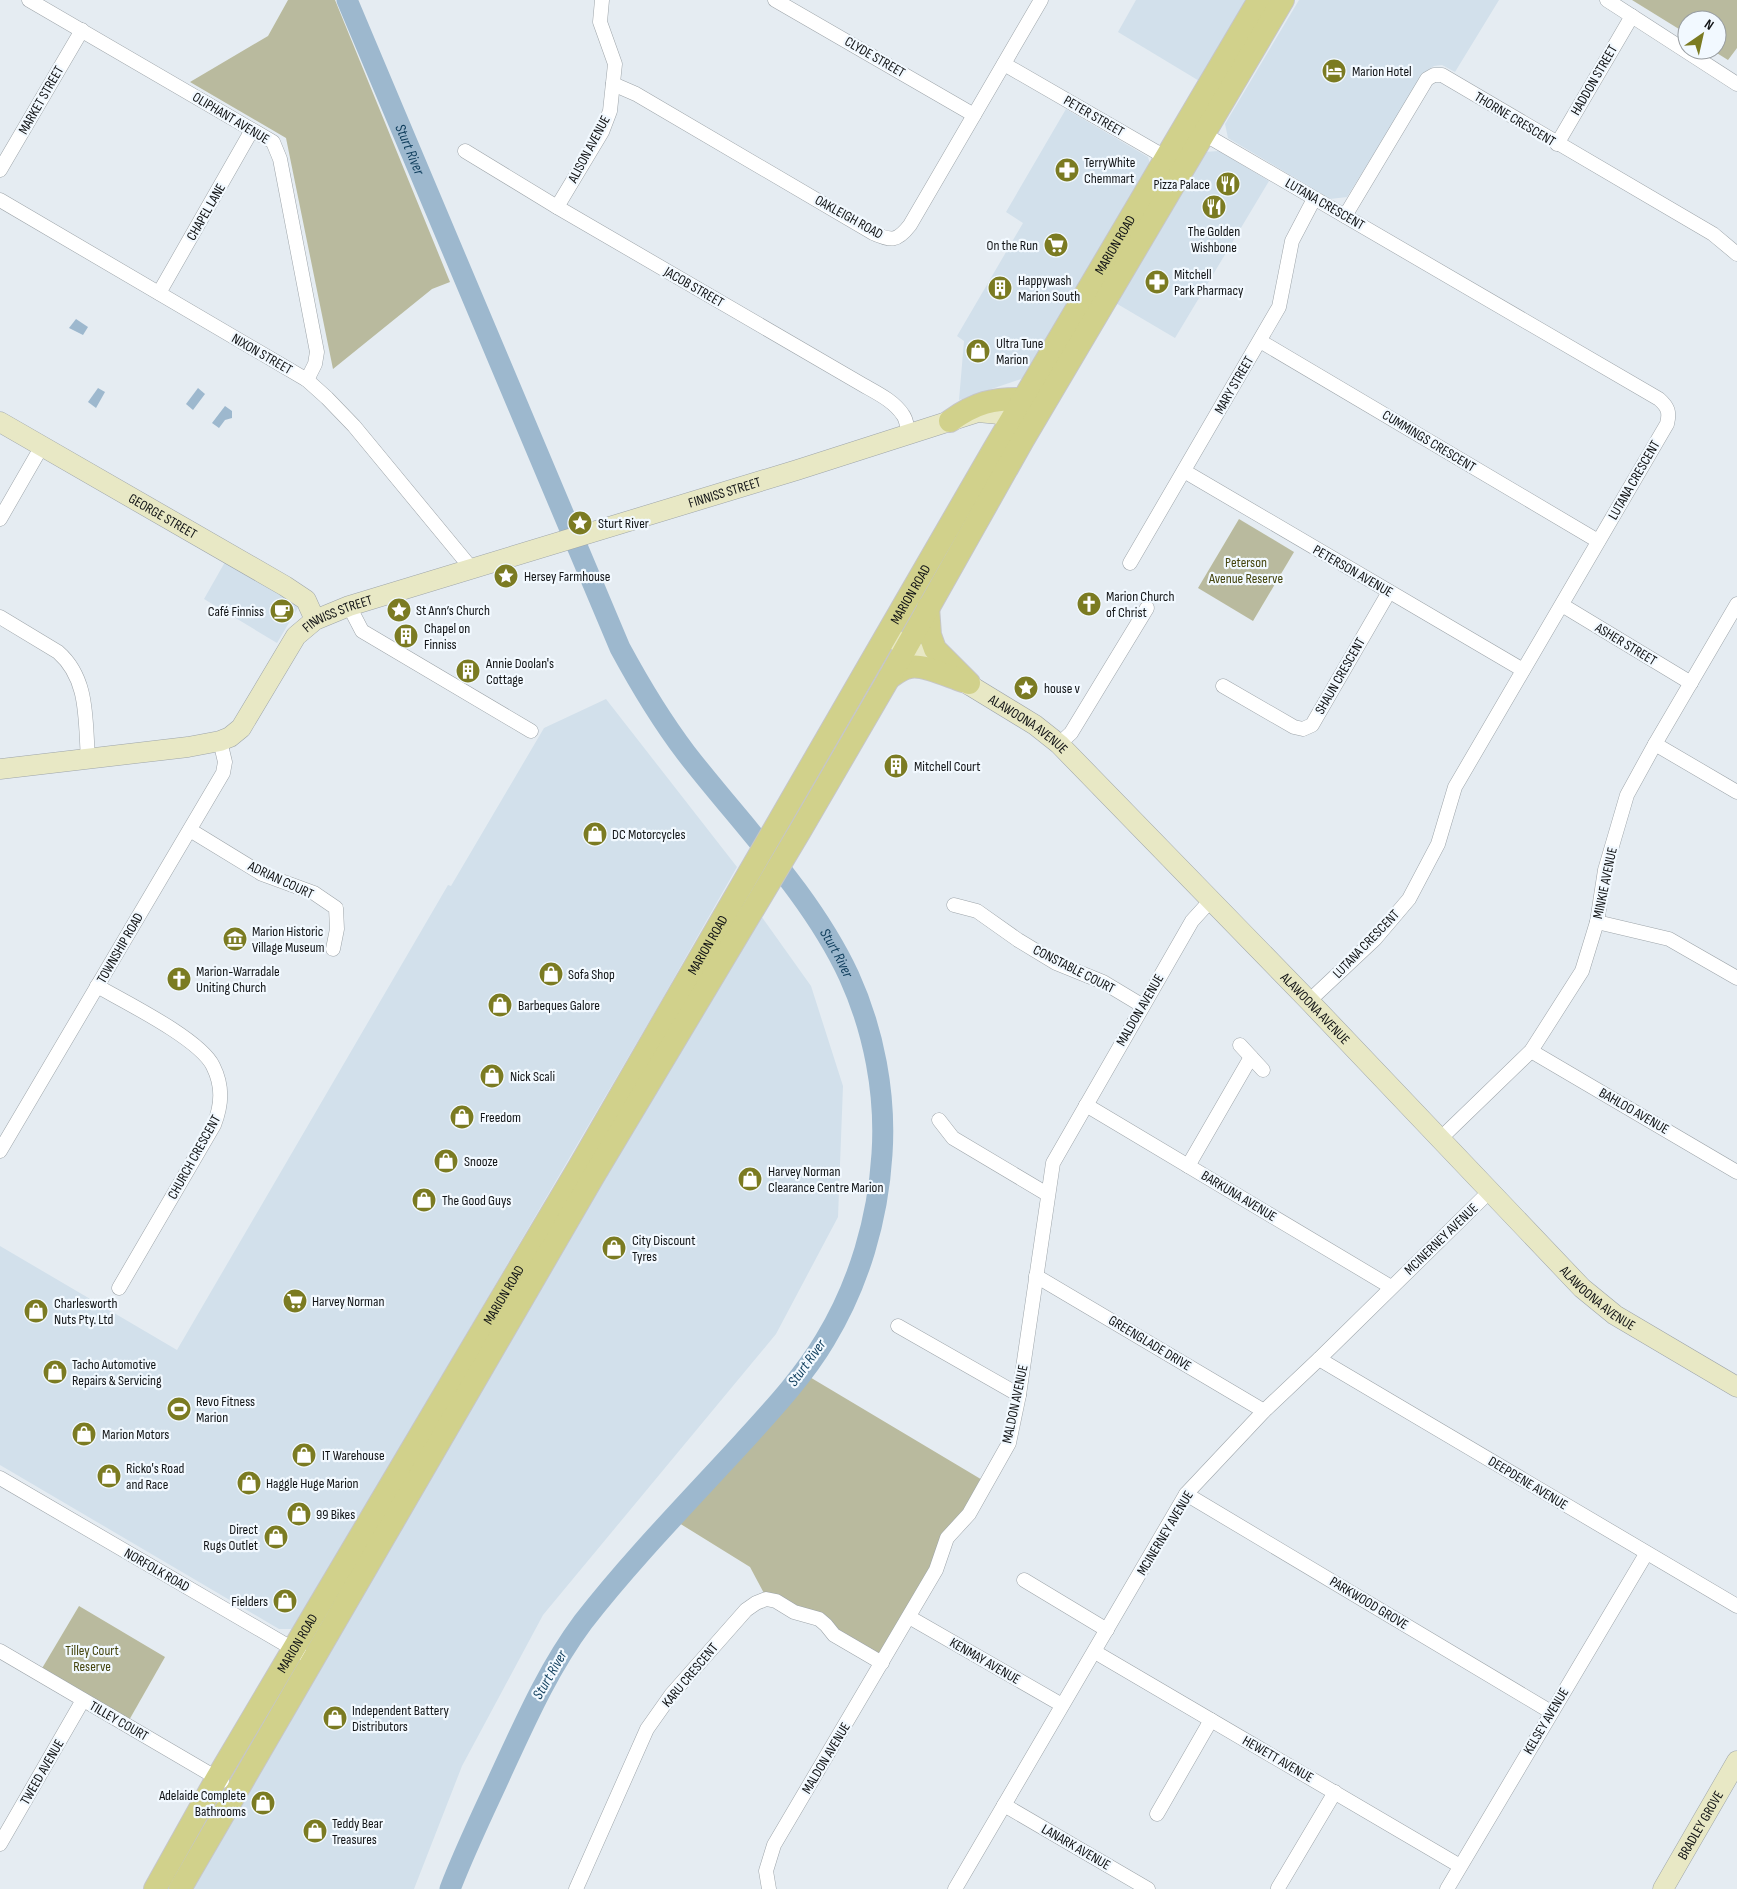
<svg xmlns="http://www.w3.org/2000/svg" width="1737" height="1889" viewBox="0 0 1737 1889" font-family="'Sofia Sans Condensed',sans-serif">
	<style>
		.built { fill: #d2e0eb }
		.green { fill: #b9ba9e }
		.water { fill: #9db8ce }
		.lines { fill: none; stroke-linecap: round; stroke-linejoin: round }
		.river { stroke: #9db8ce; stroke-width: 21 }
		.street-casing { stroke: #9ea5aa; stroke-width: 15 }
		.secondary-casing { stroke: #9ea5aa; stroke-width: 21 }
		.primary-casing { stroke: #c6c6c7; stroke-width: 24 }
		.street { stroke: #fff; stroke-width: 14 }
		.secondary { stroke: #e8e8c5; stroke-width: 20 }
		.primary { stroke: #d1d18b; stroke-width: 22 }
		.labels { text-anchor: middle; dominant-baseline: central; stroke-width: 4.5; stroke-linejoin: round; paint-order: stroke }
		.street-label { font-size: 14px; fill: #111315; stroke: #f2f9ff }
		.poi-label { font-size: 14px; fill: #111315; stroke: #f2f9ff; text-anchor: start }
		.park-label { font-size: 14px; fill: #44440d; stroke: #f2f9ff }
		.water-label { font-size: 15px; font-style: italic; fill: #0d3c5b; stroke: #f2f9ff }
	</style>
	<rect width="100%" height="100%" fill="#e5ecf2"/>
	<g class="built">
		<polygon points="1136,0 1250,0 1201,82 1118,32"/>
		<polygon points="1299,0 1499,0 1455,72 1442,65 1434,66 1425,72 1347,197 1330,199 1228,138 1225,124"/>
		<polygon points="1066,109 1148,157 1152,170 1027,377 959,400 964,341 957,336 1023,223 1006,212"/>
		<polygon points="1219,151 1269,181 1175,338 1114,302 1203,152"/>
		<polygon points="225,562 299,606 277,643 204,599"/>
		<polygon points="606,699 737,867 657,1008 294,1629 279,1629 0,1465 0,1246 177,1350 448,885 451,886 544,728"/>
		<polygon points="759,913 811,986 843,1086 838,1217 776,1334 543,1615 462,1766 414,1889 191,1889"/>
	</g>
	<g class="green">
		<polygon points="288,0 335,0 450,282 432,289 333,369 286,138 190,82 268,36"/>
		<polygon points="1632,0 1737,0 1737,48 1728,60 1712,50 1717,50 1717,20 1687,20 1687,34"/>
		<polygon points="1239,519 1294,552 1253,621 1198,588"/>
		<polygon points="808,1376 984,1481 882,1658 765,1595 750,1567 679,1523"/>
		<polygon points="79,1606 165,1657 128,1722 41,1670"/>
	</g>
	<g class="water">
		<polygon points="76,319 88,327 83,335 69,328"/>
		<polygon points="98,388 105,392 96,408 88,402"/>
		<polygon points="198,388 205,394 193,410 186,404"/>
		<polygon points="225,406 232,411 232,418 225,420 219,428 212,423"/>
	</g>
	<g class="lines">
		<path class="river" id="s1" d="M347 0 620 648C640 685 661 720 686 753 741 824 811 894 849 976 874 1031 886 1094 882 1154 878 1219 859 1284 825 1340 803 1377 772 1410 743 1442 689 1501 632 1559 583 1622 548 1669 525 1722 500 1776 483 1813 465 1850 450 1889"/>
		<defs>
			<g id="street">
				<polyline points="29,0 273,142 280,159 317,352 315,364 307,380"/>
				<polyline points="775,0 974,115"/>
				<polyline points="1607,0 1737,84"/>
				<polyline points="1004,64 1172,161"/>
				<path d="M613 84 636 94 873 233C891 241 897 242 910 225L1041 0"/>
				<path d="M1204 134 1659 399C1668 407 1670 412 1667 424L1455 787 1438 844 1409 899 1375 939 1309 1001"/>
				<polyline points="1557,144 1632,16"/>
				<path d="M465 151 557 207 863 385C877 393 894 401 903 415 907 420 907 429 909 435"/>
				<polyline points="0,170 82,30"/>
				<polyline points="0,200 307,380 327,398 354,426 472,569"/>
				<polyline points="557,207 602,132 610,111 615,64 600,22 602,0"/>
				<polyline points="1345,216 1427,79 1434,75 1442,75 1713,234 1737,254"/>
				<polyline points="159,293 252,130"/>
				<polyline points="1260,341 1598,541"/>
				<polyline points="1184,471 1523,670"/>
				<polyline points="0,519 42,446"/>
				<polyline points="1130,563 1279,307 1292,241 1314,199"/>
				<polyline points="1562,605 1691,683"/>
				<polyline points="349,606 362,631 531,731"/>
				<path d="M0 617 58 652C89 679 85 720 88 758"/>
				<polyline points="1223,686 1294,727 1303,729 1312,725 1389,592"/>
				<polyline points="1059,744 1071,733 1147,608"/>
				<polyline points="1655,744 1737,792"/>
				<polyline points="190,830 262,874 314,893 336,908 337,929 333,949"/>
				<polyline points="954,905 977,911 1018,940 1056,963 1103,982 1143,1006"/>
				<polyline points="1597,922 1669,939 1737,978"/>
				<path d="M97 986C125 1002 200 1039 213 1066 223 1086 222 1104 214 1125L119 1288"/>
				<polyline points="1240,1045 1263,1070"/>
				<polyline points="1531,1051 1737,1172"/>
				<polyline points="1086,1105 1391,1287"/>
				<polyline points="939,1120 953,1138 1047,1194"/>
				<polyline points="1441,1138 1531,1051 1582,971 1597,922 1605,870 1627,795 1655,744 1737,604"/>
				<polyline points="0,1151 223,773 225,762 220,741"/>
				<polyline points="1188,1166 1251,1057"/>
				<polyline points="1036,1276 1264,1411"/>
				<polyline points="898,1326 1019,1395"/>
				<polyline points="1319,1359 1737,1606"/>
				<polyline points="0,1478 300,1653"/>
				<polyline points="1186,1494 1551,1712"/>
				<polyline points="1024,1580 1107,1630"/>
				<polyline points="909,1617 1062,1705"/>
				<polyline points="0,1651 222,1781"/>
				<polyline points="1095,1652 1460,1866"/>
				<polyline points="1004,1805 1148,1889"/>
				<polyline points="1157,1814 1211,1720"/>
				<polyline points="0,1844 83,1700"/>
				<polyline points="1278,1888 1335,1792"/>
				<polyline points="576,1889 647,1729 671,1695 746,1610 756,1603 766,1599 776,1601 794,1612 819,1619 826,1625 834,1635 882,1663"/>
				<polyline points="769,1889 766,1871 774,1845 936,1570 947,1538 969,1514 1009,1443 1019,1395 1053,1163 1192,921 1211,900"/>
				<polyline points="955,1889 1186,1494 1264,1411 1319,1359 1490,1191"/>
				<polyline points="1447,1889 1646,1554"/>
			</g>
			<g id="secondary">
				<path id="s2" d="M0 422 285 586 306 600 315 620"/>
				<path id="s3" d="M894 639 1035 725 1059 744 1309 1001 1582 1288 1615 1315 1737 1387"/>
				<path id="s4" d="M0 769 188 747 220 741 230 737 241 728 296 636 315 620 349 606 797 470 978 412 999 414 1025 426"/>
				<path id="s5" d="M1663 1889 1737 1761"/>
			</g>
			<g id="primary">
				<path d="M950 421C975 403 993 398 1024 399"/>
				<polyline points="928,607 930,635 935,649 969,683"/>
				<path d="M889 678C895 674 902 668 910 667 923 664 950 677 963 681"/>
				<path id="s6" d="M155 1889 217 1778 579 1167 994 449 1259 0"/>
				<polyline points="180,1889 593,1177 800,831 889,678 1023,440 1283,0"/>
			</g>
		</defs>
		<use href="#street" class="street-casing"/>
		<use href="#secondary" class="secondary-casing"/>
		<use href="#primary" class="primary-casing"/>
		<use href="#street" class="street"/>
		<use href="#secondary" class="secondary"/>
		<use href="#primary" class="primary"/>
	</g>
	<defs>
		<symbol id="hotel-disc" viewBox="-11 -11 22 22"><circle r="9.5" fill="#7b7b22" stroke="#f2f9ff"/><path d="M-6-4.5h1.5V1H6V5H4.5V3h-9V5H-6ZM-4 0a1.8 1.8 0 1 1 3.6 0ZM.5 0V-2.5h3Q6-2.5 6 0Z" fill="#fff"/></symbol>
		<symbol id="pharmacy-disc" viewBox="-11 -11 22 22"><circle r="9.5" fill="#7b7b22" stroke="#f2f9ff"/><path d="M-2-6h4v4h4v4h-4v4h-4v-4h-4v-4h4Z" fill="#fff"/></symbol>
		<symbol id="restaurant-disc" viewBox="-11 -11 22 22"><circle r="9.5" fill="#7b7b22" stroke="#f2f9ff"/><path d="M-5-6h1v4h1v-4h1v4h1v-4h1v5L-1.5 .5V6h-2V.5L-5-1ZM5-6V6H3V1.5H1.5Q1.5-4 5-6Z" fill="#fff"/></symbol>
		<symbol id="supermarket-disc" viewBox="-11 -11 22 22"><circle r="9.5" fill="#7b7b22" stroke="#f2f9ff"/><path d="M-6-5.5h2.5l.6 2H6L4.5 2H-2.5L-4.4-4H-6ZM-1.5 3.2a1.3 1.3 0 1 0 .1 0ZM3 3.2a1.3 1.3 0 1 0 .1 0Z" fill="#fff"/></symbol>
		<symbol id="building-disc" viewBox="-11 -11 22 22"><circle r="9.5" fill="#7b7b22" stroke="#f2f9ff"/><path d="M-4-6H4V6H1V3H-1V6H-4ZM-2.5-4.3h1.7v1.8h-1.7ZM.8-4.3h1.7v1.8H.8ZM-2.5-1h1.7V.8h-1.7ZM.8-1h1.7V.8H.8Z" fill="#fff"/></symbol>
		<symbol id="shop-disc" viewBox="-11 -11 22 22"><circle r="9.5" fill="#7b7b22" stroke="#f2f9ff"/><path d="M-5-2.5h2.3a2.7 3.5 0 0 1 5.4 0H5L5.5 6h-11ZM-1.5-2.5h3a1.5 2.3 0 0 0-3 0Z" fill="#fff"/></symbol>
		<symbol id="sight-disc" viewBox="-11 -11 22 22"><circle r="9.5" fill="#7b7b22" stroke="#f2f9ff"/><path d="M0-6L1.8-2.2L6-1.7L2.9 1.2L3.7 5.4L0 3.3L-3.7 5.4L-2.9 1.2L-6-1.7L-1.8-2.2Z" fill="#fff"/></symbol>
		<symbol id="church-disc" viewBox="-11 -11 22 22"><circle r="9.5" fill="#7b7b22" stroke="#f2f9ff"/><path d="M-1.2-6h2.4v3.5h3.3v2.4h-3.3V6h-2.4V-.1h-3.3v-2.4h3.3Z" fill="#fff"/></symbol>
		<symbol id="cafe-disc" viewBox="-11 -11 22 22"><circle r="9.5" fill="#7b7b22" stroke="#f2f9ff"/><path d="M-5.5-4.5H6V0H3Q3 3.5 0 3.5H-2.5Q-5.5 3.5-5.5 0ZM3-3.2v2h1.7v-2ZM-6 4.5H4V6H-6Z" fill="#fff"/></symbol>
		<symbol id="museum-disc" viewBox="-11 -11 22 22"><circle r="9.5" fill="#7b7b22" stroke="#f2f9ff"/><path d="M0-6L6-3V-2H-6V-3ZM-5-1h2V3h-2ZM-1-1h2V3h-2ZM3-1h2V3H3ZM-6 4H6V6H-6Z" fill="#fff"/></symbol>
		<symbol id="stadium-disc" viewBox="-11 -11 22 22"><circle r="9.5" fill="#7b7b22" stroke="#f2f9ff"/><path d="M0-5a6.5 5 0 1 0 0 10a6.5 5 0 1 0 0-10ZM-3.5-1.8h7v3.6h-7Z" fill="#fff"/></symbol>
	</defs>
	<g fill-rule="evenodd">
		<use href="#hotel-disc" x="1320" y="57" width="28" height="28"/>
		<use href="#pharmacy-disc" x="1053" y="156" width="28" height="28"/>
		<use href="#restaurant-disc" x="1214" y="170" width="28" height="28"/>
		<use href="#restaurant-disc" x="1200" y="193" width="28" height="28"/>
		<use href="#supermarket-disc" x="1042" y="231" width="28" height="28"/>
		<use href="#pharmacy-disc" x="1143" y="268" width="28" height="28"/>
		<use href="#building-disc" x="986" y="274" width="28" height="28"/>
		<use href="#shop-disc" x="964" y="337" width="28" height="28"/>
		<use href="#sight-disc" x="566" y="509" width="28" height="28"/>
		<use href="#sight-disc" x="492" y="562" width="28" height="28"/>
		<use href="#church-disc" x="1075" y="590" width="28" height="28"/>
		<use href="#sight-disc" x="385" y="596" width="28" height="28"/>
		<use href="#cafe-disc" x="268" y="597" width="28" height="28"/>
		<use href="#building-disc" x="392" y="622" width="28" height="28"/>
		<use href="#building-disc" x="454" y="657" width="28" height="28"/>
		<use href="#sight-disc" x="1012" y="674" width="28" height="28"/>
		<use href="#building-disc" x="882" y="752" width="28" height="28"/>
		<use href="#shop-disc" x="581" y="820" width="28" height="28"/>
		<use href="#museum-disc" x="221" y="925" width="28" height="28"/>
		<use href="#shop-disc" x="537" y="960" width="28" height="28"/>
		<use href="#church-disc" x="165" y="965" width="28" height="28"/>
		<use href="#shop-disc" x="486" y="991" width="28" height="28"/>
		<use href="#shop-disc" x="478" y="1062" width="28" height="28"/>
		<use href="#shop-disc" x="448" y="1103" width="28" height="28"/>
		<use href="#shop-disc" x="432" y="1147" width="28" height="28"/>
		<use href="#shop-disc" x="736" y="1165" width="28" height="28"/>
		<use href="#shop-disc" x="410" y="1186" width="28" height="28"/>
		<use href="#shop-disc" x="600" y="1234" width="28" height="28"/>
		<use href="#supermarket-disc" x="281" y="1287" width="28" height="28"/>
		<use href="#shop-disc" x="22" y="1297" width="28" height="28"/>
		<use href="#shop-disc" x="41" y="1358" width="28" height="28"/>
		<use href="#stadium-disc" x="165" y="1395" width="28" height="28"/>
		<use href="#shop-disc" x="70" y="1420" width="28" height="28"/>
		<use href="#shop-disc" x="290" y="1441" width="28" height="28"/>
		<use href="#shop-disc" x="95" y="1462" width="28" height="28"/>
		<use href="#shop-disc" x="235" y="1469" width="28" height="28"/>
		<use href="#shop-disc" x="285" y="1500" width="28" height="28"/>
		<use href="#shop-disc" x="262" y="1523" width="28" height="28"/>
		<use href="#shop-disc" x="271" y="1587" width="28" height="28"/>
		<use href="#shop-disc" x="321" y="1704" width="28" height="28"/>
		<use href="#shop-disc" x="249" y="1789" width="28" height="28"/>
		<use href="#shop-disc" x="301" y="1817" width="28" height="28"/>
	</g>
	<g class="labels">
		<g class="street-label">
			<text transform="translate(875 57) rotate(30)">CLYDE STREET</text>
			<text transform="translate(1594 80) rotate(-60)">HADDON STREET</text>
			<text transform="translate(41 100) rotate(-60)">MARKET STREET</text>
			<text transform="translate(1094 116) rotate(30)">PETER STREET</text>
			<text transform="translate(231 118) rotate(31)">OLIPHANT AVENUE</text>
			<text transform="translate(1515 119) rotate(31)">THORNE CRESCENT</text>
			<text transform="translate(589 149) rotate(-62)">ALISON AVENUE</text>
			<text transform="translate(1325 204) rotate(30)">LUTANA CRESCENT</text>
			<text transform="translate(206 212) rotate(-60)">CHAPEL LANE</text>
			<text transform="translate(849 217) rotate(29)">OAKLEIGH ROAD</text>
			<text stroke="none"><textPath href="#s6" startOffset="1904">MARION ROAD</textPath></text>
			<text transform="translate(694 287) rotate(30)">JACOB STREET</text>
			<text transform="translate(262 354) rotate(30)">NIXON STREET</text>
			<text transform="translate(1234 385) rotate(-60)">MARY STREET</text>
			<text transform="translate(1429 441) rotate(31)">CUMMINGS CRESCENT</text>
			<text transform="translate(1634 480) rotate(-60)">LUTANA CRESCENT</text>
			<text stroke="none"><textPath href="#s4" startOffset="808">FINNISS STREET</textPath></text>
			<text stroke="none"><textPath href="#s2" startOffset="188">GEORGE STREET</textPath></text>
			<text transform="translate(1353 571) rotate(30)">PETERSON AVENUE</text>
			<text stroke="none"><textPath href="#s6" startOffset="1499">MARION ROAD</textPath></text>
			<text stroke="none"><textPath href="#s4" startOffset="402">FINNISS STREET</textPath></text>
			<text transform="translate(1626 644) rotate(31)">ASHER STREET</text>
			<text transform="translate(1340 676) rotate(-60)">SHAUN CRESCENT</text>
			<text stroke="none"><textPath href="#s3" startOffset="159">ALAWOONA AVENUE</textPath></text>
			<text transform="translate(281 880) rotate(25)">ADRIAN COURT</text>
			<text transform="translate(1605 883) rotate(-78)">MINKIE AVENUE</text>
			<text stroke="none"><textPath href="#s6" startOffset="1094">MARION ROAD</textPath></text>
			<text transform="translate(1366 944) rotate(-46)">LUTANA CRESCENT</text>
			<text transform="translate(120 948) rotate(-60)">TOWNSHIP ROAD</text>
			<text transform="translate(1074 969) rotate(27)">CONSTABLE COURT</text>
			<text stroke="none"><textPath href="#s3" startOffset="564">ALAWOONA AVENUE</textPath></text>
			<text transform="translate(1140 1010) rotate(-60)">MALDON AVENUE</text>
			<text transform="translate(1634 1111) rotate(30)">BAHLOO AVENUE</text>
			<text transform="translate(194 1157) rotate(-61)">CHURCH CRESCENT</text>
			<text transform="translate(1239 1196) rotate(31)">BARKUNA AVENUE</text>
			<text transform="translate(1441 1239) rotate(-44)">MCINERNEY AVENUE</text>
			<text stroke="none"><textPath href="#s6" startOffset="689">MARION ROAD</textPath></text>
			<text stroke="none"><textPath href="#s3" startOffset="969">ALAWOONA AVENUE</textPath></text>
			<text transform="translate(1150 1343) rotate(31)">GREENGLADE DRIVE</text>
			<text transform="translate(1015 1404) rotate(-78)">MALDON AVENUE</text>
			<text transform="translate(1528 1483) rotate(31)">DEEPDENE AVENUE</text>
			<text transform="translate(1165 1533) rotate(-59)">MCINERNEY AVENUE</text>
			<text transform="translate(157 1570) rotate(30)">NORFOLK ROAD</text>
			<text transform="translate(1369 1603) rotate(31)">PARKWOOD GROVE</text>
			<text stroke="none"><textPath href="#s6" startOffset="284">MARION ROAD</textPath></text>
			<text transform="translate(985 1661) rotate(30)">KENMAY AVENUE</text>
			<text transform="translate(690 1675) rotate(-50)">KARU CRESCENT</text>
			<text transform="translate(119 1721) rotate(30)">TILLEY COURT</text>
			<text transform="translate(1546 1721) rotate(-59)">KELSEY AVENUE</text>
			<text transform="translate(826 1758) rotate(-59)">MALDON AVENUE</text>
			<text transform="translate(1278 1759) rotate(30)">HEWETT AVENUE</text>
			<text transform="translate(42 1772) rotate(-60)">TWEED AVENUE</text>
			<text stroke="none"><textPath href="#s5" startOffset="74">BRADLEY GROVE</textPath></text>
			<text transform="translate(1076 1847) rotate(30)">LANARK AVENUE</text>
		</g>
		<g class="poi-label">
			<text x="1352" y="71">Marion Hotel</text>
			<text x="1084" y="162">TerryWhite<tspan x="1084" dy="16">Chemmart</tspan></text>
			<text x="1210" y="184" text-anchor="end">Pizza Palace</text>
			<text x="1214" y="231" text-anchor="middle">The Golden<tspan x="1214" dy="16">Wishbone</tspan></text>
			<text x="1038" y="245" text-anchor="end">On the Run</text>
			<text x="1174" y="274">Mitchell<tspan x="1174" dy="16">Park Pharmacy</tspan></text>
			<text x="1018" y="280">Happywash<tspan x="1018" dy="16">Marion South</tspan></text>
			<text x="996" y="343">Ultra Tune<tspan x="996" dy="16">Marion</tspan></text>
			<text x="598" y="523">Sturt River</text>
			<text x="524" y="576">Hersey Farmhouse</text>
			<text x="1106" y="596">Marion Church<tspan x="1106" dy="16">of Christ</tspan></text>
			<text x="416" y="610">St Ann’s Church</text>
			<text x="264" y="611" text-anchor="end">Café Finniss</text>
			<text x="424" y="628">Chapel on<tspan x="424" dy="16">Finniss</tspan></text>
			<text x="486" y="663">Annie Doolan's<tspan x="486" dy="16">Cottage</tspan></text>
			<text x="1044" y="688">house v</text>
			<text x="914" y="766">Mitchell Court</text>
			<text x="612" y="834">DC Motorcycles</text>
			<text x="252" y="931">Marion Historic<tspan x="252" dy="16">Village Museum</tspan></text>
			<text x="196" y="971">Marion-Warradale<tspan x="196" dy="16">Uniting Church</tspan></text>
			<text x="568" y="974">Sofa Shop</text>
			<text x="518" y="1005">Barbeques Galore</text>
			<text x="510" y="1076">Nick Scali</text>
			<text x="480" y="1117">Freedom</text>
			<text x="464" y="1161">Snooze</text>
			<text x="768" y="1171">Harvey Norman<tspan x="768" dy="16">Clearance Centre Marion</tspan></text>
			<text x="442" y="1200">The Good Guys</text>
			<text x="632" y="1240">City Discount<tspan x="632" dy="16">Tyres</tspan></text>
			<text x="312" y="1301">Harvey Norman</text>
			<text x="54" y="1303">Charlesworth<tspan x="54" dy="16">Nuts Pty. Ltd</tspan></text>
			<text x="72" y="1364">Tacho Automotive<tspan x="72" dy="16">Repairs &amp; Servicing</tspan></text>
			<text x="196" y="1401">Revo Fitness<tspan x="196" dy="16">Marion</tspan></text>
			<text x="102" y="1434">Marion Motors</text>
			<text x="322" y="1455">IT Warehouse</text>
			<text x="126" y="1468">Ricko's Road<tspan x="126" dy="16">and Race</tspan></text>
			<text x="266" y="1483">Haggle Huge Marion</text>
			<text x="316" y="1514">99 Bikes</text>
			<text x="258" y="1529" text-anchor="end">Direct<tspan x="258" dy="16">Rugs Outlet</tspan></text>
			<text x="268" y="1601" text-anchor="end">Fielders</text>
			<text x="352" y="1710">Independent Battery<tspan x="352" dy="16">Distributors</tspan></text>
			<text x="246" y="1795" text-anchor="end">Adelaide Complete<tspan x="246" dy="16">Bathrooms</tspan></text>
			<text x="332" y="1823">Teddy Bear<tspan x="332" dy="16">Treasures</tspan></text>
		</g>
		<g class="park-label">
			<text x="1246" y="562">Peterson<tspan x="1246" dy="16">Avenue Reserve</tspan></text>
			<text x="92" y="1650">Tilley Court<tspan x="92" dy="16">Reserve</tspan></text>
		</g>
		<g class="water-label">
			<text stroke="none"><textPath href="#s1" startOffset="162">Sturt River</textPath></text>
			<text stroke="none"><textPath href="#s1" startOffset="1078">Sturt River</textPath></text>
			<text transform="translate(807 1363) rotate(-54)">Sturt River</text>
			<text transform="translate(550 1675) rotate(-60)">Sturt River</text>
		</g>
	</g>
	<g transform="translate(1702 35) rotate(34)"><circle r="24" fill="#f2f9ff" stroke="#989da1"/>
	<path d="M0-4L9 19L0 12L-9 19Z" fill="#7b7b22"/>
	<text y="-8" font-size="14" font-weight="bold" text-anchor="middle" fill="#111315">N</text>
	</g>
</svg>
